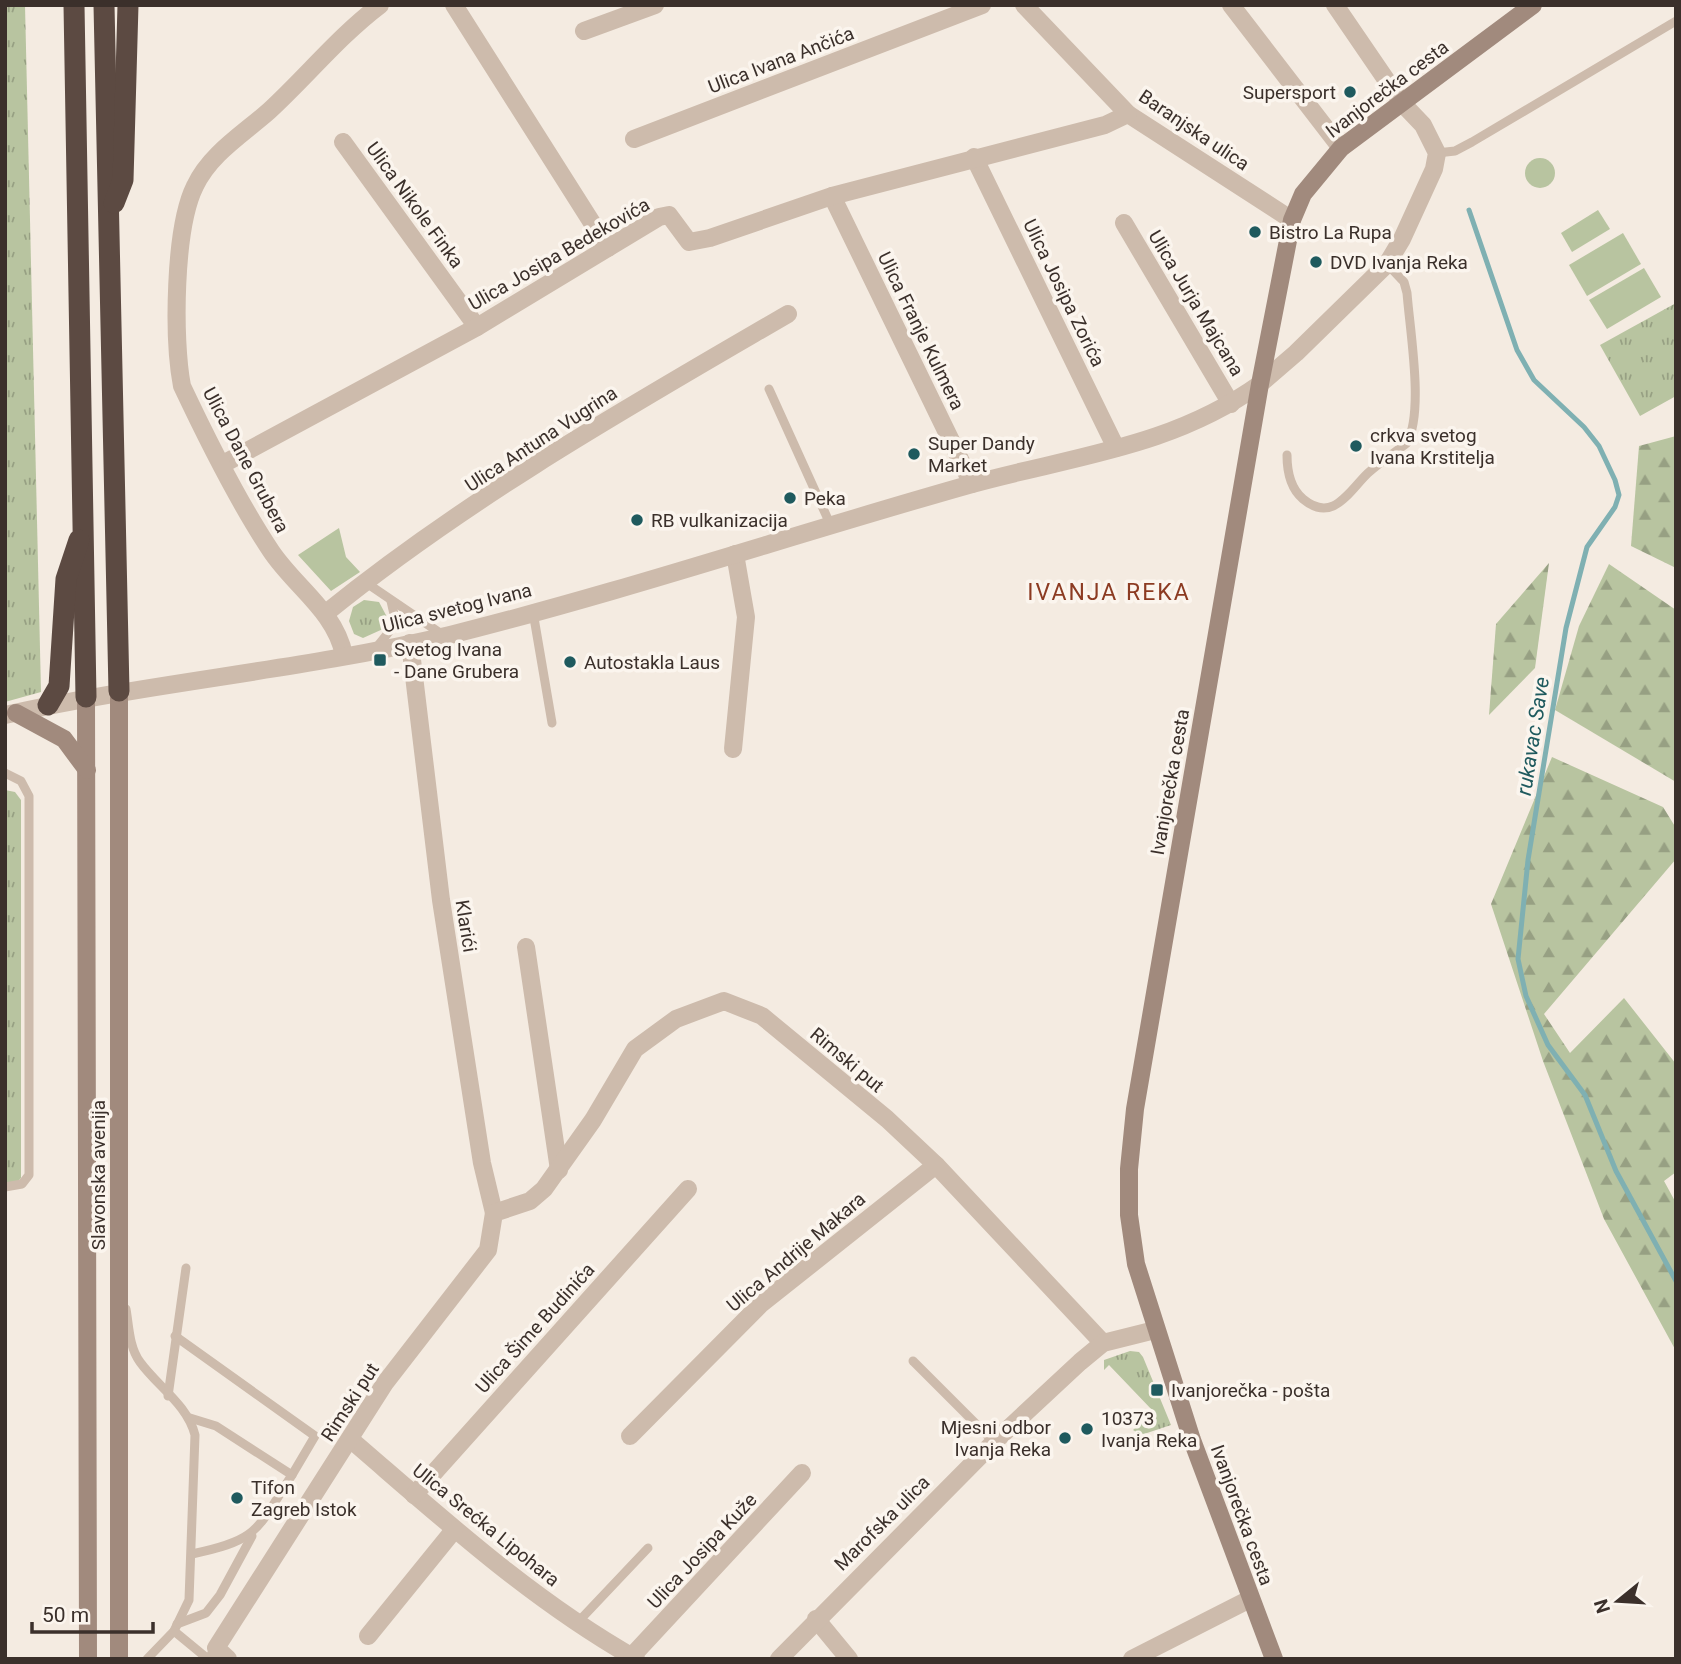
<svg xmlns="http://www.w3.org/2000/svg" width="1681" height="1664" viewBox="0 0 1681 1664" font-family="Roboto,sans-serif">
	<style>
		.grass { fill: url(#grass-tufts) }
		.forest { fill: url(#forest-firs) }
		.park { fill: #b8c4a0 }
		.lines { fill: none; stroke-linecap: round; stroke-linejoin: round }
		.stream { stroke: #7fb0b2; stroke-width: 5 }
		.service { stroke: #cdbbac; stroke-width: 9 }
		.minor { stroke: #cdbbac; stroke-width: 18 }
		.tertiary { stroke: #cdbbac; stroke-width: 18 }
		.secondary { stroke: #a18a7d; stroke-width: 18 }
		.motorway { stroke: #5c4a42; stroke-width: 21 }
		.poi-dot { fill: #1f5a5e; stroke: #fbf5ee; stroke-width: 2.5 }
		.labels { text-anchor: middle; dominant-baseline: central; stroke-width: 7; stroke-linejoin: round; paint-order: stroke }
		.street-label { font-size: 19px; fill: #3b302b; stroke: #fbf5ee }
		.poi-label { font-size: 19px; fill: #3b302b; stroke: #fbf5ee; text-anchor: start }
		.water-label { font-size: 21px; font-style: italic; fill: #1f5a5e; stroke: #fbf5ee }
		.quarter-label { font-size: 23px; letter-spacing: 2px; fill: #8c3b22; stroke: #fbf5ee }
	</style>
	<defs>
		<pattern id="grass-tufts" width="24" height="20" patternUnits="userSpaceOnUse" patternTransform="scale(1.75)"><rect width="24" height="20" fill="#b8c4a0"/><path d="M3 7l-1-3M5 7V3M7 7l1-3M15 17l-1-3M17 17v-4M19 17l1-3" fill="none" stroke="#97a083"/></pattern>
		<pattern id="forest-firs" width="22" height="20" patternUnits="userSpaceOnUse" patternTransform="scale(1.75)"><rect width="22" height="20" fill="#b8c4a0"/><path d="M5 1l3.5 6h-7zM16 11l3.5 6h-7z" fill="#97a083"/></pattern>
	</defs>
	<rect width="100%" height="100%" fill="#f4ebe1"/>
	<g class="grass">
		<polygon points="5,5 25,5 41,692 5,702"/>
		<polygon points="1676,303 1676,396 1640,416 1600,345"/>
		<polygon points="364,600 379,602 387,617 383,629 363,638 354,634 349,621 353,607"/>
		<polygon points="5,790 15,792 21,800 21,1178 13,1187 5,1187"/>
		<polygon points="1130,1351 1139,1352 1143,1357 1171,1425 1141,1435 1133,1430 1153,1411 1109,1365 1104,1370 1104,1360"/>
	</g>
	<g class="forest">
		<polygon points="1676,436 1676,568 1631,546 1639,446"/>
		<polygon points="1549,563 1535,668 1489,715 1496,624"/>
		<polygon points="1609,564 1676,610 1676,782 1555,710 1579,626"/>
		<polygon points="1552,757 1663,807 1676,828 1676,859 1544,1014 1570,1053 1624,998 1676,1064 1676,1172 1664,1181 1676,1203 1676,1351 1604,1219 1543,1061 1491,904"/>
	</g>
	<g class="park">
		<circle cx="1540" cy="173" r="15"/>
		<polygon points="1598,210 1610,229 1572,252 1561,233"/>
		<polygon points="1623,233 1641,264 1587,296 1569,265"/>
		<polygon points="1644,268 1661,297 1607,329 1589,300"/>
		<polygon points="339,528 346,557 360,572 331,591 298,555"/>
	</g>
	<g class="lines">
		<polyline class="stream" points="1469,210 1517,350 1534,380 1584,427 1599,446 1615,480 1619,495 1615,507 1587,547 1566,628 1528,860 1518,959 1526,996 1548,1045 1585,1095 1616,1171 1676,1281"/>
		<g class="service">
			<polyline points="1437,153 1455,151 1472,142 1676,21"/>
			<polyline points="769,389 831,526"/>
			<path d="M1287 455C1287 472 1290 488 1303 499 1333 524 1349 491 1368 473 1380 462 1394 453 1407 443 1424 411 1410 332 1407 293L1404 282 1387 264"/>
			<polyline points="365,582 443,635"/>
			<polyline points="533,612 552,723"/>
			<polyline points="376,648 396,623 391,601"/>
			<polyline points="5,773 21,781 29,796 29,1175 22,1184 5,1187"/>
			<path d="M126 1309C129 1326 129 1347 140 1362 158 1387 187 1404 195 1435L189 1600 174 1631 147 1659"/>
			<polyline points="175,1336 315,1436 292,1475"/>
			<polyline points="913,1361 994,1442"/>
			<polyline points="168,1396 186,1268"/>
			<path d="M190 1418 216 1426 292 1475C256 1530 260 1540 192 1554"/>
			<polyline points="578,1622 648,1548"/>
			<polyline points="177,1624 206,1613 220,1595 252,1536"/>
			<polyline points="174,1631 208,1659 216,1648"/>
		</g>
		<g class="minor">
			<polyline points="454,5 608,248"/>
			<polyline points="1024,5 1128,114 1292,220"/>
			<polyline points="1231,5 1341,148"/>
			<polyline points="584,31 655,5"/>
			<polyline points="634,139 982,5"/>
			<polyline points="343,142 477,327"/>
			<polyline points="974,157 1116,448"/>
			<polyline points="832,196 972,484"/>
			<polyline points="1124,223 1231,404"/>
			<polyline points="1260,384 1296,353 1387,264 1402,239 1434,169 1437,153 1423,125 1402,103 1335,5"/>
			<polyline points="223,464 477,327 659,217 669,215 689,242 710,238 832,196 1105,125 1128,114"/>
			<path d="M326 613C469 497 630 406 788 314"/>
			<polyline points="410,643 441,900 482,1163 494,1213"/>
			<path d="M344 655C335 611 295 587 271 551 239 503 207 439 182 386 173 339 174 228 195 186 210 154 243 134 269 111 307 76 339 36 380 5"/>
			<polyline points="733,749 746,617 735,554"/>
			<polyline points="526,947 559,1170"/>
			<polyline points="630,1436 761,1304 936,1165"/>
			<path d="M350 1439C442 1518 530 1599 636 1659"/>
			<polyline points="414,1495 688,1189"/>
			<polyline points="816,1619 849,1659"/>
			<polyline points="368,1636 454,1530"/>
			<polyline points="632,1656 802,1473"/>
			<polyline points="228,1659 216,1648 385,1383 488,1250 494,1213 530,1201 544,1189 593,1120 635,1049 676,1019 724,1001 762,1016 887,1119 936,1165 1103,1343"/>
			<polyline points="779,1659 994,1442 1080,1362 1103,1343 1155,1330"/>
			<polyline points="1132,1659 1250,1599"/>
		</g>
		<path class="tertiary" d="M5 715C152 682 303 670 450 635 626 591 798 533 972 484 1074 456 1172 447 1260 384"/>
		<g class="secondary">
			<polyline points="86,697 88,1659"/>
			<polyline points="16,713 64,739 87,770"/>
			<polyline points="119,1659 119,691"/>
			<polyline points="1274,1659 1192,1440 1136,1264 1129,1215 1129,1169 1135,1109 1260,384 1292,220 1303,194 1341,148 1533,5"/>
		</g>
		<g class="motorway">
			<polyline points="74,5 86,697"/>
			<polyline points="104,5 119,691"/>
			<polyline points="114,203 123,180 128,5"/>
			<polyline points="48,705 59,686 66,579 79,540"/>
		</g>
	</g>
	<g class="poi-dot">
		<circle cx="1350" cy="92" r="7"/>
		<circle cx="1255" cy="232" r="7"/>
		<circle cx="1316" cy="262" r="7"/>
		<circle cx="1356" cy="446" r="7"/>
		<circle cx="914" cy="454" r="7"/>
		<circle cx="790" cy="498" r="7"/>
		<circle cx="637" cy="520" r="7"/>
		<rect x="373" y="653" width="14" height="14" rx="3.5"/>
		<circle cx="570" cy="662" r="7"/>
		<rect x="1150" y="1383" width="14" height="14" rx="3.5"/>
		<circle cx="1087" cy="1429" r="7"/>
		<circle cx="1065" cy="1438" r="7"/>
		<circle cx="237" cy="1498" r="7"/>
	</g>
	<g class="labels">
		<g class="street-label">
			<text transform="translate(781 60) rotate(-21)">Ulica Ivana Ančića</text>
			<text transform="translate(1387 89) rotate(-37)">Ivanjorečka cesta</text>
			<text transform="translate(1194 130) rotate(34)">Baranjska ulica</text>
			<text transform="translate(415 205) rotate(54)">Ulica Nikole Finka</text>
			<text transform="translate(559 254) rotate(-30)">Ulica Josipa Bedekovića</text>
			<text transform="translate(1064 293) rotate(64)">Ulica Josipa Zorića</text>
			<text transform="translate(1196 303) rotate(59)">Ulica Jurja Majcana</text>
			<text transform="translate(921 331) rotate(64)">Ulica Franje Kulmera</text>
			<text transform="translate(541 439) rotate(-33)">Ulica Antuna Vugrina</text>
			<text transform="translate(246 460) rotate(62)">Ulica Dane Grubera</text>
			<text transform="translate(457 608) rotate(-14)">Ulica svetog Ivana</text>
			<text transform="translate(1170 782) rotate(-80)">Ivanjorečka cesta</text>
			<text transform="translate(466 926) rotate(81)">Klarići</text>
			<text transform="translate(847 1060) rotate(40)">Rimski put</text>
			<text transform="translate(98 1175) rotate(-90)">Slavonska avenija</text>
			<text transform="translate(796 1252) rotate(-40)">Ulica Andrije Makara</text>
			<text transform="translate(535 1328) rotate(-48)">Ulica Šime Budinića</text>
			<text transform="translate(350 1402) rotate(-57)">Rimski put</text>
			<text transform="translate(1242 1515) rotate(70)">Ivanjorečka cesta</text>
			<text transform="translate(882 1523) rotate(-45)">Marofska ulica</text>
			<text transform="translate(486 1525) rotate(39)">Ulica Srećka Lipohara</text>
			<text transform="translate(702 1551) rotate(-47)">Ulica Josipa Kuže</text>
		</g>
		<g class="poi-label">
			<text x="1336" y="92" text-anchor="end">Supersport</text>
			<text x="1269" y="232">Bistro La Rupa</text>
			<text x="1330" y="262">DVD Ivanja Reka</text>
			<text x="1370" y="435">crkva svetog<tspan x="1370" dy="22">Ivana Krstitelja</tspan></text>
			<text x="928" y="443">Super Dandy<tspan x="928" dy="22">Market</tspan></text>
			<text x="804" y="498">Peka</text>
			<text x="651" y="520">RB vulkanizacija</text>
			<text x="394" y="649">Svetog Ivana<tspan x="394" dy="22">- Dane Grubera</tspan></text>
			<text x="584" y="662">Autostakla Laus</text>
			<text x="1171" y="1390">Ivanjorečka - pošta</text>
			<text x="1101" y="1418">10373<tspan x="1101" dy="22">Ivanja Reka</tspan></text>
			<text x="1051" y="1427" text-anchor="end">Mjesni odbor<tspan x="1051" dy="22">Ivanja Reka</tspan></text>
			<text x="251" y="1487">Tifon<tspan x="251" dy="22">Zagreb Istok</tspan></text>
		</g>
		<g class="water-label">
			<text transform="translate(1533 736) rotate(-81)">rukavac Save</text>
		</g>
		<g class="quarter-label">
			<text x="1109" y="592">IVANJA REKA</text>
		</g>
	</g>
	<rect width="1681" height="1664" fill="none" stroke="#3b302b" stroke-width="14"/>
	<g transform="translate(1618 1601) rotate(252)" stroke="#fbf5ee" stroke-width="5" paint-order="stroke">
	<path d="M0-5L12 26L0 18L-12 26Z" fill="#3b302b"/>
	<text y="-10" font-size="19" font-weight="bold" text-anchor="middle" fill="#3b302b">N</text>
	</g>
	<path d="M32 1622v10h121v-10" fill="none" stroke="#3b302b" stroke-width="3.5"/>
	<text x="42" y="1622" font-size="21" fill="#3b302b" stroke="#fbf5ee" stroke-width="5" paint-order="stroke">50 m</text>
</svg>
